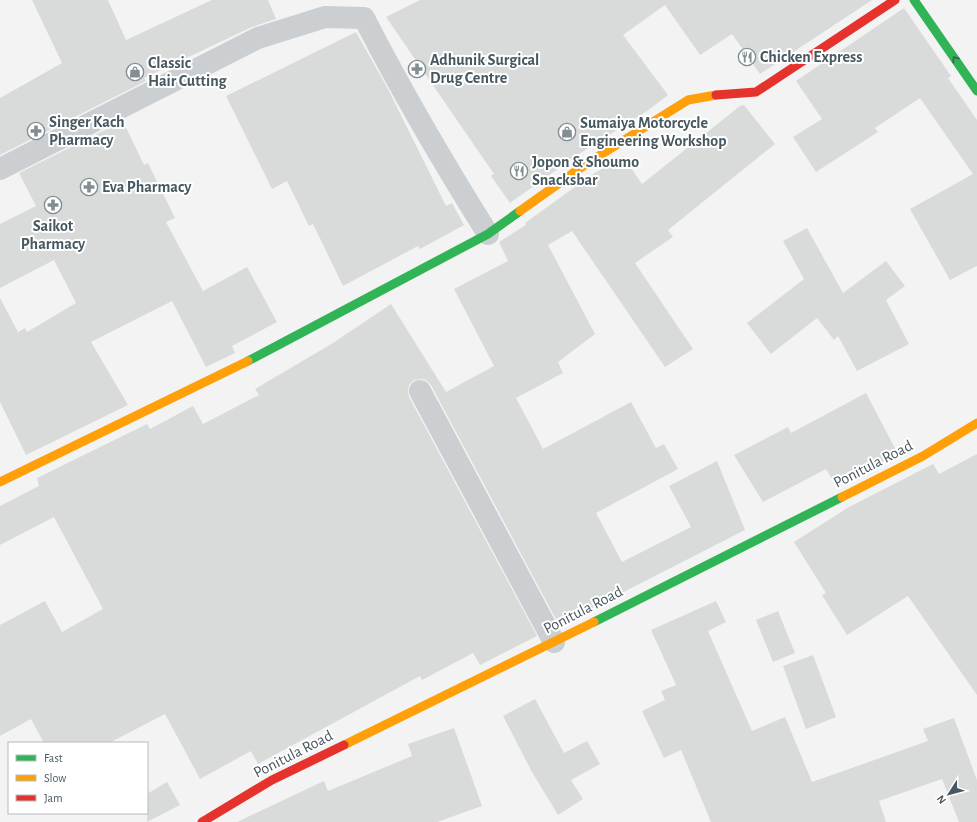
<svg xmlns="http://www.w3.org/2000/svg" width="977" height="822" viewBox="0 0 977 822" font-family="'Alegreya Sans',sans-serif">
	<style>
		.building { fill: #d9dbdb }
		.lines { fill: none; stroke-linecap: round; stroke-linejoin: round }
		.street { stroke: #cbcfd2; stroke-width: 22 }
		.fast { stroke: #30b455; stroke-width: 9 }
		.slow { stroke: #ff9f0a; stroke-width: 9 }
		.jam { stroke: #e5322d; stroke-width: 9 }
		.oneway { stroke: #475861 }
		.labels { text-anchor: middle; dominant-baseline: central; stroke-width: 4; stroke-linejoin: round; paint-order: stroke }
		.poi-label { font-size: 16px; font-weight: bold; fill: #475861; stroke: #fff; text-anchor: start }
		.street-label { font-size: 16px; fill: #475861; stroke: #fff }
	</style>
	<rect width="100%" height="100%" fill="#f3f3f3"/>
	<g class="building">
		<polygon points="32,0 108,0 126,40 212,0 268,0 276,19 252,27 144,78 146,81 0,155 0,98 62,63"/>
		<polygon points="420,0 872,0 760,74 732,34 700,55 665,5 623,35 668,95 647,111 579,154 510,203 491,176 494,174 386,17"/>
		<polygon points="904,8 951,76 948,78 977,120 977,266 950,280 910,209 973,174 920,98 875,128 878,132 816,172 793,137 822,119 796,81"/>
		<polygon points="356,32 389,91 446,206 452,203 464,225 420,249 418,246 343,286 313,224 309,226 287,181 272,189 226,96"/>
		<polygon points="744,105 775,144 668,230 673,237 635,263 693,349 665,367 572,231 548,245 595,334 558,362 563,373 516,398 543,449 631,402 656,448 664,444 678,469 596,513 622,562 691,527 669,486 717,461 745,530 559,625 431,385 426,380 421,379 414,380 409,385 408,391 409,397 537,636 480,665 473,653 422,680 420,676 258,764 251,751 200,779 165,714 109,743 44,743 31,719 0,736 0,625 45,601 62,632 103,609 54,517 0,545 0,506 39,486 37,478 147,424 150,429 193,406 203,424 259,395 255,389 333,343 391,304 446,392 494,366 454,289 508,261 499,242 526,225 525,223 593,174 623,156 642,184 740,106"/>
		<polygon points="123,121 144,165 148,163 175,218 166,222 203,291 247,267 277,322 232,346 235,353 206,367 172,301 91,342 128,405 26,455 0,402 0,298 18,332 25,328 27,332 76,303 54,260 0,288 0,224 36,206 19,173"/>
		<polygon points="807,228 843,293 886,261 905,286 886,300 909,344 857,371 838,336 834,340 817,318 771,354 747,323 804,279 783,241"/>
		<polygon points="866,393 898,454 836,486 826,469 763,502 734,455 788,427 791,433"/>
		<polygon points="977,454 977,695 908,596 847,635 822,595 826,593 794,542 849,507 933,464 939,474"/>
		<polygon points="716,601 726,622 708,631 752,731 785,717 812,782 928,741 923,729 954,718 977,780 977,822 959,822 942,779 879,801 886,822 711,822 681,750 664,758 642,711 665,700 661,691 676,685 651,630"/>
		<polygon points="778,611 795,653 773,662 756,620"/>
		<polygon points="813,655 836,717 806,729 783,666"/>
		<polygon points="535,699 564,753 587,741 600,764 571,780 583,799 558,815 532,772 503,716"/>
		<polygon points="454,728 482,806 437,822 237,822 324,781 328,791 412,756 408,744"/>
		<polygon points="167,782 180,805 147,822 147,794"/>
	</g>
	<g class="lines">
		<g class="street">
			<path d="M0 169 258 38 325 17 364 18C402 92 444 164 488 234"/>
			<polyline points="420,391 554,642"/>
		</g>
		<g class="fast">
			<polyline points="914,0 977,91"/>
			<polyline points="248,361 488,234 520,211"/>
			<polyline points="594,622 842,497"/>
		</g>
		<g class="slow">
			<polyline points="520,211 586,164 688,100 716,95"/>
			<polyline points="0,482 248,361"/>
			<polyline points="842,497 923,456 977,423"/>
			<polyline points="344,745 594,622"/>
		</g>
		<g class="jam">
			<polyline points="716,95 756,92 895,0"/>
			<polyline points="202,822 272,780 344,745"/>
		</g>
	</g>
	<defs><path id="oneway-chevron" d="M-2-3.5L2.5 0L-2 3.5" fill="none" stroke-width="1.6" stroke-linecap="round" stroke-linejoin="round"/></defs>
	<use class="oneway" href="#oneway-chevron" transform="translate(955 59) rotate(-125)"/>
	<defs>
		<symbol id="restaurant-ring" viewBox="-11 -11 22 22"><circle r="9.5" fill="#fff" stroke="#838e94" stroke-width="1.5"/><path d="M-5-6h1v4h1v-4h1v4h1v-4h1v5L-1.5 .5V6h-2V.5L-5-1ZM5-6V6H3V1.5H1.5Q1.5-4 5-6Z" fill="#838e94"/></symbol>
		<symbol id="pharmacy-ring" viewBox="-11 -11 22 22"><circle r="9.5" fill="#fff" stroke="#838e94" stroke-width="1.5"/><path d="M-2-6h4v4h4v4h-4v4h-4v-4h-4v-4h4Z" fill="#838e94"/></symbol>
		<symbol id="shop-ring" viewBox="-11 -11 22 22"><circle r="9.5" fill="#fff" stroke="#838e94" stroke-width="1.5"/><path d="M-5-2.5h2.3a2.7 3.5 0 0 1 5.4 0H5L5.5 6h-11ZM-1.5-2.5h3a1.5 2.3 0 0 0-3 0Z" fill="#838e94"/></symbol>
	</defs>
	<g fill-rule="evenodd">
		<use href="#restaurant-ring" x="737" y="47" width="20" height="20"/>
		<use href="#pharmacy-ring" x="407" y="59" width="20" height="20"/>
		<use href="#shop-ring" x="125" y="62" width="20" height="20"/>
		<use href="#pharmacy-ring" x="26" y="121" width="20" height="20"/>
		<use href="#shop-ring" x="557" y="122" width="20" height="20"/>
		<use href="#restaurant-ring" x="509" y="161" width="20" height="20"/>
		<use href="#pharmacy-ring" x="79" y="177" width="20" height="20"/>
		<use href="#pharmacy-ring" x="43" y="195" width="20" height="20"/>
	</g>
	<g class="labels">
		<g class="poi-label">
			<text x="760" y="57">Chicken Express</text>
			<text x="430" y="60">Adhunik Surgical<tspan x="430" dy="18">Drug Centre</tspan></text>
			<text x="148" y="63">Classic<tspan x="148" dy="18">Hair Cutting</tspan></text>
			<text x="49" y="122">Singer Kach<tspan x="49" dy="18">Pharmacy</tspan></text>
			<text x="580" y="123">Sumaiya Motorcycle<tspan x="580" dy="18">Engineering Workshop</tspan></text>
			<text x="532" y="162">Jopon &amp; Shoumo<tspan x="532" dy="18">Snacksbar</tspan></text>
			<text x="102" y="187">Eva Pharmacy</text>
			<text x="53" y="226" text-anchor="middle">Saikot<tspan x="53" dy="18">Pharmacy</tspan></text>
		</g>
		<g class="street-label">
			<text transform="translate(873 464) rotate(-27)">Ponitula Road</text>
			<text transform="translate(583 610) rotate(-27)">Ponitula Road</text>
			<text transform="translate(293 754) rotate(-27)">Ponitula Road</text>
		</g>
	</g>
	<rect x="8" y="742" width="140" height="72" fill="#ffffff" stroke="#b5bcc0"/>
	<rect x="16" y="755" width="20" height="6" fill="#30b455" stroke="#b5bcc0"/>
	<text x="44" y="762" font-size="12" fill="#475861">Fast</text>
	<rect x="16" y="775" width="20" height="6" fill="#ff9f0a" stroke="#b5bcc0"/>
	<text x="44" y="782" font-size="12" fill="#475861">Slow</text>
	<rect x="16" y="795" width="20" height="6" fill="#e5322d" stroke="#b5bcc0"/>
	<text x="44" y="802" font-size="12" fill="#475861">Jam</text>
	<g transform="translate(949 794) rotate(234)" stroke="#ffffff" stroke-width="3" paint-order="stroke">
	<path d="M0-3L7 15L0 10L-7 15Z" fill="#475861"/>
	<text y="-6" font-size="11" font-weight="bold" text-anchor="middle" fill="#475861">N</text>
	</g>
</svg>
